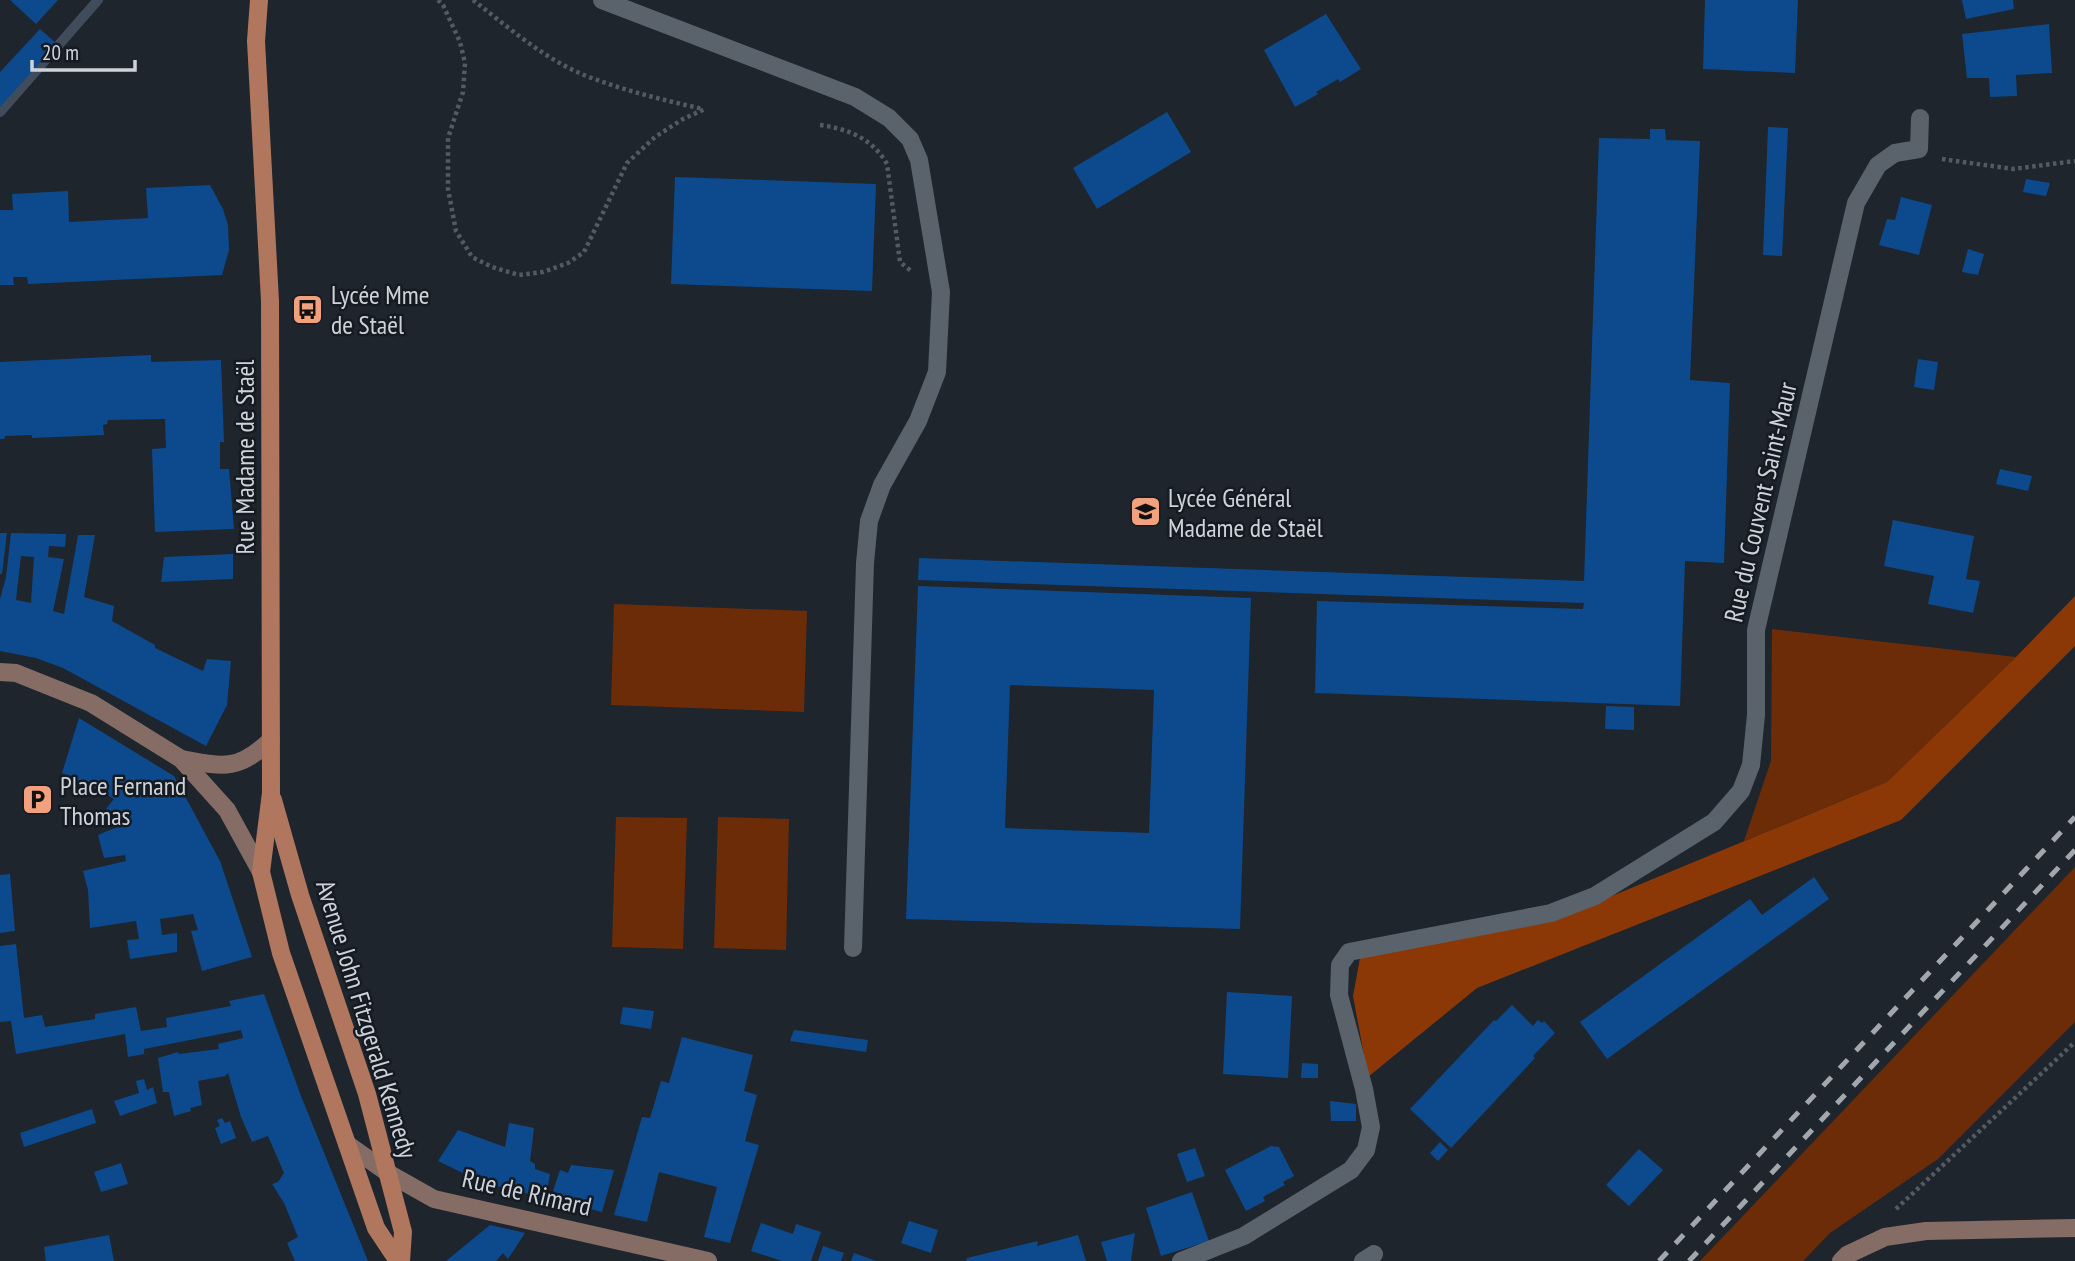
<svg xmlns="http://www.w3.org/2000/svg" width="2075" height="1261" viewBox="0 0 2075 1261" font-family="'PT Sans Narrow',sans-serif">
	<style>
		.green { fill: #6d2c08 }
		.forest { fill: #8c3806 }
		.lines { fill: none; stroke-linecap: round; stroke-linejoin: round }
		.stream { stroke: #404b5c; stroke-width: 10 }
		.building { fill: #0c4a8d; fill-rule: evenodd }
		.path { stroke: #545a61; stroke-width: 4.5; stroke-dasharray: 3.5 3.5; stroke-linecap: butt }
		.lane { stroke: #5a626b; stroke-width: 18 }
		.street { stroke: #5a626b; stroke-width: 18 }
		.secondary { stroke: #856c64; stroke-width: 18 }
		.primary { stroke: #b0765e; stroke-width: 18 }
		.rail { stroke: #a2a7ad; stroke-width: 5; stroke-dasharray: 12 12; stroke-linecap: butt }
		.labels { text-anchor: middle; dominant-baseline: central; stroke-width: 5; stroke-linejoin: round; paint-order: stroke }
		.poi-label { font-size: 26px; fill: #cfd3d9; stroke: #151b23; text-anchor: start }
		.street-label { font-size: 26px; fill: #cfd3d9; stroke: #151b23 }
	</style>
	<rect width="100%" height="100%" fill="#1e252d"/>
	<g class="green">
		<polygon points="614,604 807,611 804,712 611,705"/>
		<polygon points="1772,629 2016,657 1887,782 1744,841 1771,761"/>
		<polygon points="616,817 687,818 683,949 612,947"/>
		<polygon points="718,817 789,819 786,950 714,948"/>
		<polygon points="2075,867 2075,1022 1938,1159 1830,1233 1803,1261 1700,1261"/>
	</g>
	<polygon class="forest" points="2075,596 2075,646 1901,820 1477,988 1368,1077 1353,996 1360,958 1559,918 1887,782 2016,657"/>
	<g class="lines">
		<polyline class="stream" points="0,112 98,0"/>
	</g>
	<g class="building">
		<polygon points="10,0 58,0 36,24"/>
		<polygon points="1705,0 1798,0 1795,73 1703,69"/>
		<polygon points="1962,0 2013,0 2014,9 1966,19"/>
		<polygon points="1326,14 1361,69 1340,82 1338,79 1316,92 1318,94 1295,107 1264,50"/>
		<polygon points="2049,24 2052,73 2016,75 2017,96 1990,97 1989,78 1967,78 1962,34"/>
		<polygon points="40,29 57,44 0,107 0,72"/>
		<polygon points="1167,112 1191,152 1097,209 1073,168"/>
		<polygon points="1768,127 1788,128 1782,256 1763,255"/>
		<polygon points="1650,129 1665,129 1666,140 1700,141 1690,380 1730,383 1724,563 1685,561 1680,706 1315,693 1317,601 1583,609 1584,603 918,580 919,558 1584,581 1599,138 1650,139"/>
		<polygon points="675,177 876,184 872,291 671,284"/>
		<polygon points="2026,179 2050,183 2046,196 2023,192"/>
		<polygon points="210,185 223,209 228,225 229,250 222,275 28,284 27,277 13,277 14,285 0,285 0,210 13,210 12,194 68,191 69,222 148,218 146,188"/>
		<polygon points="1901,197 1932,205 1919,255 1879,245 1887,219 1895,220"/>
		<polygon points="1968,249 1984,254 1978,275 1962,272"/>
		<polygon points="151,355 151,362 221,360 224,442 220,442 220,469 229,469 234,529 155,532 152,449 166,448 165,419 108,420 107,424 103,425 104,435 32,438 32,435 5,436 4,439 0,439 0,362"/>
		<polygon points="1918,359 1938,362 1934,390 1914,387"/>
		<polygon points="2000,469 2032,476 2028,491 1996,484"/>
		<polygon points="1893,520 1974,536 1966,579 1980,581 1973,613 1928,604 1934,576 1884,566"/>
		<polygon points="0,533 7,533 2,574 0,574"/>
		<path d="M11 533 66 534 65 547 49 546 48 557 64 559 53 611 64 614 78 535H95L84 597 114 606 112 621 155 645V648L203 671 207 659 231 661 227 705 206 746 63 668 36 658 0 651V599L6 577ZM21 556 34 557 31 603 16 600Z"/>
		<polygon points="233,554 233,579 161,582 164,557"/>
		<path d="M918 586 1251 598 1240 929 906 919ZM1010 685 1154 690 1149 833 1005 828Z"/>
		<polygon points="1606,706 1634,707 1634,730 1605,729"/>
		<polygon points="79,718 174,776 220,861 252,957 202,971 191,931 198,930 193,914 160,919 162,935 177,933 177,952 130,959 127,940 139,939 136,921 90,928 88,890 83,871 126,861 125,855 104,858 98,835 117,827 106,809 114,799 89,784 85,785 62,773"/>
		<polygon points="10,874 15,931 0,933 0,875"/>
		<polygon points="1814,877 1829,899 1607,1059 1580,1022 1750,899 1762,915"/>
		<polygon points="16,944 24,1018 42,1015 45,1027 95,1019 95,1014 136,1007 141,1031 167,1027 166,1018 231,1006 229,1001 264,994 301,1096 368,1261 295,1261 287,1243 298,1237 284,1203 272,1184 278,1182 284,1173 268,1136 252,1142 241,1117 228,1073 225,1076 198,1081 202,1105 190,1108 191,1111 174,1116 169,1092 163,1092 158,1058 178,1052 179,1054 219,1049 218,1044 243,1038 241,1030 144,1049 144,1054 128,1057 125,1034 16,1054 11,1021 0,1022 0,946"/>
		<polygon points="1227,992 1292,996 1288,1078 1223,1074"/>
		<polygon points="1512,1005 1533,1026 1538,1020 1542,1023 1544,1021 1555,1033 1533,1056 1535,1058 1451,1148 1410,1109 1494,1020 1496,1021"/>
		<polygon points="623,1007 654,1011 651,1029 620,1024"/>
		<polygon points="794,1030 868,1040 866,1052 790,1041"/>
		<polygon points="682,1037 753,1055 744,1091 757,1095 745,1141 759,1145 730,1243 704,1237 717,1187 659,1172 647,1222 614,1215 642,1117 650,1118 661,1081 669,1083"/>
		<polygon points="1302,1063 1318,1064 1318,1078 1301,1078"/>
		<polygon points="144,1079 147,1090 153,1087 157,1103 120,1116 114,1101 139,1093 136,1081"/>
		<polygon points="1330,1101 1356,1104 1356,1121 1331,1121"/>
		<polygon points="92,1109 96,1123 24,1147 20,1133"/>
		<polygon points="222,1118 225,1123 230,1121 236,1138 221,1144 215,1128 220,1126 217,1120"/>
		<polygon points="509,1123 534,1128 530,1161 535,1164 535,1169 550,1174 546,1198 500,1187 467,1175 438,1161 458,1130 505,1147"/>
		<polygon points="1440,1142 1448,1150 1438,1161 1430,1153"/>
		<polygon points="1271,1146 1279,1147 1294,1176 1283,1182 1285,1185 1263,1197 1265,1201 1246,1211 1225,1170"/>
		<polygon points="1195,1148 1205,1176 1187,1182 1177,1154"/>
		<polygon points="1639,1149 1663,1170 1629,1206 1606,1185"/>
		<polygon points="121,1163 128,1184 101,1192 94,1172"/>
		<polygon points="571,1165 614,1170 602,1212 559,1201 561,1195 553,1191 560,1170 568,1173"/>
		<polygon points="1192,1192 1209,1241 1161,1256 1146,1208"/>
		<polygon points="909,1221 938,1230 931,1253 901,1243"/>
		<polygon points="761,1223 793,1234 796,1224 821,1232 811,1261 782,1261 751,1251"/>
		<polygon points="490,1225 525,1233 508,1259 503,1253 496,1261 446,1261"/>
		<polygon points="1135,1233 1131,1261 1107,1261 1101,1242"/>
		<polygon points="109,1235 114,1261 46,1261 44,1247"/>
		<polygon points="1078,1235 1086,1261 966,1261 967,1258 1038,1241 1037,1246"/>
		<polygon points="823,1246 844,1253 841,1261 818,1261"/>
		<polygon points="854,1253 876,1261 851,1261"/>
	</g>
	<g class="lines">
		<g class="path">
			<polyline points="438,0 443,5 460,42 465,63 463,92 448,138 448,189 456,231 472,257 492,267 519,275 543,272 568,263 584,252 627,163 655,137 683,119 705,109"/>
			<path d="M473 0C508 27 543 58 584 75 622 90 663 100 703 109"/>
			<path d="M820 125C848 129 872 138 887 164L900 262 911 271"/>
			<polyline points="1942,159 2013,169 2075,161"/>
			<polyline points="1896,1209 2075,1042"/>
		</g>
		<g class="lane">
			<polyline points="602,0 855,97 889,118 910,139 919,160 941,292 937,372 918,421 882,485 869,521 865,563 853,948"/>
			<polyline points="1363,1261 1374,1254"/>
		</g>
		<polyline class="street" points="1181,1261 1244,1236 1351,1170 1366,1150 1371,1127 1364,1089 1339,995 1340,965 1349,952 1551,913 1595,896 1714,822 1741,791 1751,765 1756,715 1756,630 1856,203 1878,165 1895,153 1919,149 1920,118"/>
		<g class="secondary">
			<polyline points="0,672 16,673 91,703 181,759 227,810 261,872"/>
			<path d="M181 759C224 767 238 771 271 740"/>
			<polyline points="347,1144 388,1173 434,1199 708,1261"/>
			<polyline points="1841,1261 1847,1255 1885,1237 1926,1231 2075,1228"/>
		</g>
		<g class="primary">
			<polyline points="259,0 256,41 270,301 271,793 261,872 281,953 376,1228 398,1261"/>
			<polyline points="273,800 300,895 367,1094 403,1232 401,1261"/>
		</g>
		<g class="rail">
			<polyline points="1659,1261 2075,817"/>
			<polyline points="1689,1261 2075,850"/>
		</g>
	</g>
	<defs>
		<symbol id="bus-square" viewBox="-11 -11 22 22"><rect x="-9" y="-9" width="18" height="18" rx="4" fill="#f1a17d" stroke="#151b23"/><path d="M-5-6H5V4H4V6H2V4H-2V6H-4V4H-5ZM-3.5-4V0h7V-4ZM-3.5 1.2v1.5H-2V1.2ZM2 1.2v1.5H3.5V1.2Z" fill="#111"/></symbol>
		<symbol id="school-square" viewBox="-11 -11 22 22"><rect x="-9" y="-9" width="18" height="18" rx="4" fill="#f1a17d" stroke="#151b23"/><path d="M0-5L7-2L0 1L-7-2ZM-4 1L0 2.5L4 1V4Q0 6-4 4Z" fill="#111"/></symbol>
		<symbol id="parking-square" viewBox="-11 -11 22 22"><rect x="-9" y="-9" width="18" height="18" rx="4" fill="#f1a17d" stroke="#151b23"/><path d="M-3.5-5.5H1a3.5 3.5 0 0 1 0 7H-1V5.5H-3.5ZM-1-3.4V-.6H.8a1.4 1.4 0 0 0 0-2.8Z" fill="#111"/></symbol>
	</defs>
	<g fill-rule="evenodd">
		<use href="#bus-square" x="290" y="292" width="35" height="35"/>
		<use href="#school-square" x="1128" y="494" width="35" height="35"/>
		<use href="#parking-square" x="20" y="782" width="35" height="35"/>
	</g>
	<g class="labels">
		<g class="poi-label">
			<text x="331" y="294">Lycée Mme<tspan x="331" dy="30">de Staël</tspan></text>
			<text x="1168" y="497">Lycée Général<tspan x="1168" dy="30">Madame de Staël</tspan></text>
			<text x="60" y="785">Place Fernand<tspan x="60" dy="30">Thomas</tspan></text>
		</g>
		<g class="street-label">
			<text transform="translate(244 457) rotate(-90)">Rue Madame de Staël</text>
			<text transform="translate(1760 502) rotate(-77)">Rue du Couvent Saint-Maur</text>
			<text transform="translate(367 1019) rotate(73)">Avenue John Fitzgerald Kennedy</text>
			<text transform="translate(527 1192) rotate(13)">Rue de Rimard</text>
		</g>
	</g>
	<path d="M32 60v10h103v-10" fill="none" stroke="#cfd3d9" stroke-width="3.5"/>
	<text x="42" y="60" font-size="21" fill="#cfd3d9" stroke="#151b23" stroke-width="5" paint-order="stroke">20 m</text>
</svg>
